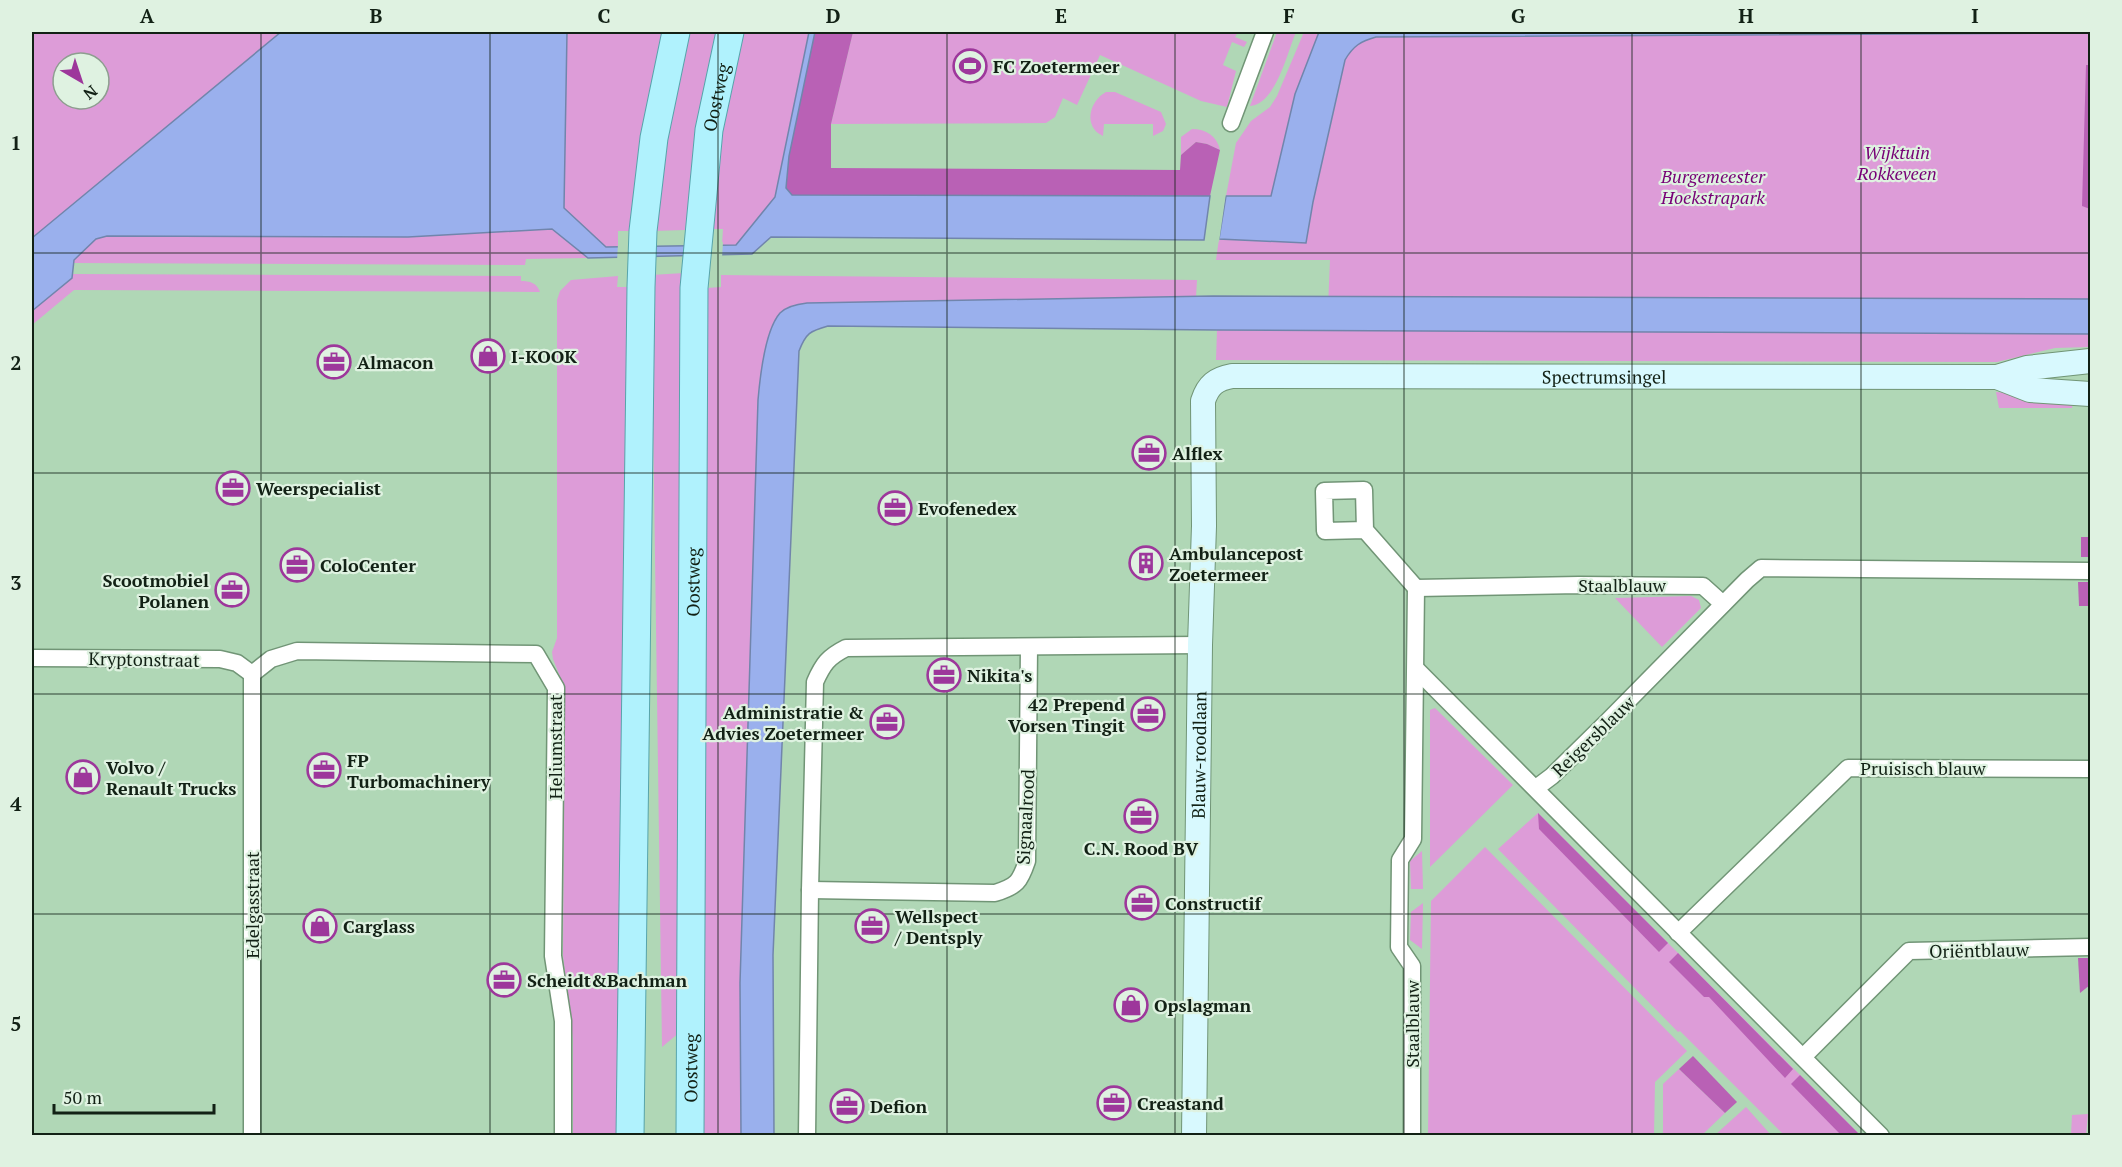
<svg xmlns="http://www.w3.org/2000/svg" width="2122" height="1167" viewBox="0 0 2122 1167" font-family="'PT Serif',serif">
	<style>
		.green { fill: #dd9cd8; fill-rule: evenodd }
		.forest { fill: #b961b5 }
		.water { fill: #9ab0ed; stroke: #7185ac; stroke-width: 1.5 }
		.pier { fill: #b0d7b6 }
		.lines { fill: none; stroke-linecap: round; stroke-linejoin: round }
		.street-casing { stroke: #719576; stroke-width: 19 }
		.secondary-casing { stroke: #719576; stroke-width: 26 }
		.primary-casing { stroke: #57a4ab; stroke-width: 29 }
		.street { stroke: #fff; stroke-width: 16 }
		.secondary { stroke: #d8f9fe; stroke-width: 24 }
		.primary { stroke: #b0f2fd; stroke-width: 27 }
		.grid { fill: none; stroke: #122115; stroke-width: 1.5; stroke-opacity: 0.55 }
		.labels { text-anchor: middle; dominant-baseline: central; stroke-width: 4.5; stroke-linejoin: round; paint-order: stroke }
		.poi-label { font-size: 18px; font-weight: bold; fill: #122115; stroke: #dff2e1; text-anchor: start }
		.street-label { font-size: 18px; fill: #122115; stroke: #dff2e1 }
		.park-label { font-size: 18px; font-style: italic; fill: #770076; stroke: #dff2e1 }
		.neatline { fill: none; stroke: #122115; stroke-width: 2 }
		.grid-label { font-size: 20px; text-anchor: middle; font-weight: bold; fill: #122115 }
	</style>
	<rect width="100%" height="100%" fill="#b0d7b6"/>
	<g class="green">
		<path d="M32 32H281L32 238ZM63 63H99V99H63Z"/>
		<polygon points="567,32 666,32 632,231 618,231 618,247 606,247 564,208"/>
		<polygon points="689,32 716,32 685,230 653,231 667,141"/>
		<path d="M742 32H809L775 197 736 245H722L723 229H710C717 162 727 97 742 32Z"/>
		<polygon points="853,32 1238,32 1235,37 1247,42 1244,47 1232,42 1223,65 1236,71 1227,107 1201,101 1100,55 1077,105 1063,98 1055,117 1046,123 831,124"/>
		<path d="M1277 32H1296C1287 53 1276 104 1250 106Z"/>
		<polygon points="1304,32 1319,32 1295,94 1271,196 1226,196 1236,143 1251,121 1270,107 1277,96"/>
		<polygon points="1342,32 2090,32 2090,347 2055,348 1997,362 1216,360 1217,330 1327,331 1330,260 1216,260 1219,239 1306,243 1313,202 1340,85"/>
		<path d="M1106 92H1115L1161 112 1166 124 1163 131 1153 136V124H1104L1103 136C1083 127 1089 101 1106 92Z"/>
		<path d="M1192 129C1206 129 1217 136 1220 150L1207 144 1196 142 1181 155V137Z"/>
		<polygon points="553,229 588,258 526,259 525,265 74,263 74,260 96,239 107,236 408,237"/>
		<polygon points="684,273 686,1027 662,1047 651,275"/>
		<path d="M73 274 521 276V281C530 281 537 283 540 292L74 290 32 325V311L72 278Z"/>
		<path d="M721 275 1197 280 1196 297 781 313C765 340 762 369 758 400L740 983 741 1135 704 1136 707 288 721 287Z"/>
		<polygon points="618,276 617,287 629,287 626,1135 573,1135 573,1039 563,955 565,689 553,659 552,652 557,638 557,300 560,291 571,280"/>
		<polygon points="1996,392 2022,394 2073,403 2072,408 1999,408"/>
		<polygon points="1691,596 1699,600 1701,608 1662,647 1615,598"/>
		<polygon points="1435,708 1513,785 1430,867 1430,710"/>
		<polygon points="1538,813 1860,1135 1784,1135 1680,1031 1678,1032 1498,849"/>
		<polygon points="1485,847 1687,1051 1655,1082 1654,1135 1428,1135 1431,901"/>
		<polygon points="1422,851 1423,889 1411,889 1410,861"/>
		<polygon points="1423,903 1423,904 1422,949 1410,940 1411,912"/>
		<polygon points="1679,1069 1725,1113 1702,1135 1663,1136 1663,1084"/>
		<polygon points="1746,1107 1771,1135 1715,1135"/>
		<polygon points="2088,1114 2086,1135 2071,1135 2072,1115"/>
	</g>
	<g class="forest">
		<polygon points="815,32 853,32 831,124 831,168 1180,170 1181,155 1196,142 1207,144 1220,150 1210,196 792,195 786,188 789,156"/>
		<polygon points="2086,65 2090,65 2090,209 2082,206"/>
		<rect x="2081" y="537" width="9" height="20"/>
		<polygon points="2078,582 2090,582 2090,606 2079,606"/>
		<polygon points="1538,813 1668,943 1659,952 1539,829"/>
		<polygon points="1678,953 1793,1069 1785,1078 1709,997 1704,997 1669,962"/>
		<polygon points="2078,958 2090,958 2090,985 2080,993"/>
		<polygon points="1693,1056 1737,1102 1725,1113 1679,1069"/>
		<polygon points="1800,1075 1860,1135 1841,1135 1791,1084"/>
	</g>
	<g class="water">
		<polygon points="281,32 567,32 564,208 606,247 736,245 775,197 809,32 815,32 789,156 786,188 792,195 1210,196 1204,240 771,237 752,254 588,258 552,229 408,237 107,236 96,239 74,260 72,278 32,311 32,238"/>
		<path d="M1319 32H2090V33L1376 37C1361 41 1353 46 1345 60L1313 202 1306 243 1219 239 1226 196H1271L1295 94Z"/>
		<path d="M1213 296 2090 299V334L1217 330 828 326C810 331 806 333 799 351L773 955 774 1135H741L740 983 758 400C760 377 765 330 780 313 787 306 798 304 807 303Z"/>
	</g>
	<g class="pier">
		<polygon points="1226,193 1219,242 1216,239 1223,195"/>
		<polygon points="723,242 722,258 684,259 685,243"/>
		<polygon points="618,244 652,244 652,260 617,261"/>
	</g>
	<g class="lines">
		<defs>
			<g id="street">
				<polyline points="1231,123 1265,32"/>
				<polyline points="1365,530 1325,531 1324,491 1364,490 1365,530 1416,588"/>
				<polyline points="1416,588 1579,585 1703,586 1723,604"/>
				<polyline points="32,658 220,659 237,663 252,674"/>
				<polyline points="1416,669 1881,1136"/>
				<polyline points="252,674 271,659 297,651 536,654 556,688 553,956 563,1021 563,1136"/>
				<polyline points="252,674 252,1136"/>
				<polyline points="1536,788 1552,776 1607,722 1747,580 1761,568 2090,571"/>
				<path d="M810 890 995 893C1017 886 1020 882 1027 861L1029 647"/>
				<polyline points="1678,933 1848,768 2090,769"/>
				<polyline points="1803,1057 1909,951 2090,947"/>
				<path d="M807 1136 810 890 815 682C823 664 828 657 846 648L1200 645"/>
				<polyline points="1412,1136 1412,966 1399,947 1400,860 1413,839 1416,588"/>
			</g>
			<g id="secondary">
				<polyline points="1997,377 2030,390 2090,394"/>
				<path id="s1" d="M1194 1136 1200 645 1204 526 1203 401C1208 385 1216 379 1232 376L1997 377 2027 368 2090 361"/>
			</g>
			<g id="primary">
				<polyline points="630,1136 641,287 643,231 654,138 676,32"/>
				<path id="s2" d="M690 1136 694 288 709 130 730 32"/>
			</g>
		</defs>
		<use href="#street" class="street-casing"/>
		<use href="#secondary" class="secondary-casing"/>
		<use href="#primary" class="primary-casing"/>
		<use href="#street" class="street"/>
		<use href="#secondary" class="secondary"/>
		<use href="#primary" class="primary"/>
	</g>
	<path class="grid" d="M261 32V1136M490 32V1136M718 32V1136M947 32V1136M1175 32V1136M1404 32V1136M1632 32V1136M1861 32V1136M32 253H2090M32 473H2090M32 694H2090M32 914H2090"/>
	<defs>
		<symbol id="stadium-ring" viewBox="-11 -11 22 22"><circle r="9.5" fill="#dff2e1" stroke="#9d379b" stroke-width="1.5"/><path d="M0-5a6.5 5 0 1 0 0 10a6.5 5 0 1 0 0-10ZM-3.5-1.8h7v3.6h-7Z" fill="#9d379b"/></symbol>
		<symbol id="shop-ring" viewBox="-11 -11 22 22"><circle r="9.5" fill="#dff2e1" stroke="#9d379b" stroke-width="1.5"/><path d="M-5-2.5h2.3a2.7 3.5 0 0 1 5.4 0H5L5.5 6h-11ZM-1.5-2.5h3a1.5 2.3 0 0 0-3 0Z" fill="#9d379b"/></symbol>
		<symbol id="office-ring" viewBox="-11 -11 22 22"><circle r="9.5" fill="#dff2e1" stroke="#9d379b" stroke-width="1.5"/><path d="M-6-3h4V-5.5h4V-3h4V5H-6ZM-1-4.5V-3h2v-1.5ZM-6 0V1H6V0Z" fill="#9d379b"/></symbol>
		<symbol id="building-ring" viewBox="-11 -11 22 22"><circle r="9.5" fill="#dff2e1" stroke="#9d379b" stroke-width="1.5"/><path d="M-4-6H4V6H1V3H-1V6H-4ZM-2.5-4.3h1.7v1.8h-1.7ZM.8-4.3h1.7v1.8H.8ZM-2.5-1h1.7V.8h-1.7ZM.8-1h1.7V.8H.8Z" fill="#9d379b"/></symbol>
	</defs>
	<g fill-rule="evenodd">
		<use href="#stadium-ring" x="951" y="47" width="38" height="38"/>
		<use href="#shop-ring" x="469" y="337" width="38" height="38"/>
		<use href="#office-ring" x="315" y="343" width="38" height="38"/>
		<use href="#office-ring" x="1130" y="434" width="38" height="38"/>
		<use href="#office-ring" x="214" y="469" width="38" height="38"/>
		<use href="#office-ring" x="876" y="489" width="38" height="38"/>
		<use href="#building-ring" x="1127" y="544" width="38" height="38"/>
		<use href="#office-ring" x="278" y="546" width="38" height="38"/>
		<use href="#office-ring" x="213" y="571" width="38" height="38"/>
		<use href="#office-ring" x="925" y="656" width="38" height="38"/>
		<use href="#office-ring" x="1129" y="695" width="38" height="38"/>
		<use href="#office-ring" x="868" y="703" width="38" height="38"/>
		<use href="#office-ring" x="305" y="751" width="38" height="38"/>
		<use href="#shop-ring" x="64" y="758" width="38" height="38"/>
		<use href="#office-ring" x="1122" y="797" width="38" height="38"/>
		<use href="#office-ring" x="1123" y="884" width="38" height="38"/>
		<use href="#shop-ring" x="301" y="907" width="38" height="38"/>
		<use href="#office-ring" x="853" y="907" width="38" height="38"/>
		<use href="#office-ring" x="485" y="961" width="38" height="38"/>
		<use href="#shop-ring" x="1112" y="986" width="38" height="38"/>
		<use href="#office-ring" x="1095" y="1084" width="38" height="38"/>
		<use href="#office-ring" x="828" y="1087" width="38" height="38"/>
	</g>
	<g class="labels">
		<g class="poi-label">
			<text x="993" y="66">FC Zoetermeer</text>
			<text x="511" y="356">I-KOOK</text>
			<text x="357" y="362">Almacon</text>
			<text x="1172" y="453">Alflex</text>
			<text x="256" y="488">Weerspecialist</text>
			<text x="918" y="508">Evofenedex</text>
			<text x="1169" y="553">Ambulancepost<tspan x="1169" dy="21">Zoetermeer</tspan></text>
			<text x="320" y="565">ColoCenter</text>
			<text x="209" y="580" text-anchor="end">Scootmobiel<tspan x="209" dy="21">Polanen</tspan></text>
			<text x="967" y="675">Nikita's</text>
			<text x="1125" y="704" text-anchor="end">42 Prepend<tspan x="1125" dy="21">Vorsen Tingit</tspan></text>
			<text x="864" y="712" text-anchor="end">Administratie &amp;<tspan x="864" dy="21">Advies Zoetermeer</tspan></text>
			<text x="347" y="760">FP<tspan x="347" dy="21">Turbomachinery</tspan></text>
			<text x="106" y="767">Volvo /<tspan x="106" dy="21">Renault Trucks</tspan></text>
			<text x="1141" y="848" text-anchor="middle">C.N. Rood BV</text>
			<text x="1165" y="903">Constructif</text>
			<text x="895" y="916">Wellspect<tspan x="895" dy="21">/ Dentsply</tspan></text>
			<text x="343" y="926">Carglass</text>
			<text x="527" y="980">Scheidt&amp;Bachman</text>
			<text x="1154" y="1005">Opslagman</text>
			<text x="1137" y="1103">Creastand</text>
			<text x="870" y="1106">Defion</text>
		</g>
		<g class="street-label">
			<text stroke="none"><textPath href="#s2" startOffset="1040">Oostweg</textPath></text>
			<text stroke="none"><textPath href="#s1" startOffset="1148">Spectrumsingel</textPath></text>
			<text stroke="none"><textPath href="#s2" startOffset="554">Oostweg</textPath></text>
			<text x="1622" y="585">Staalblauw</text>
			<text transform="translate(144 659) rotate(1)">Kryptonstraat</text>
			<text transform="translate(1593 736) rotate(-44)">Reigersblauw</text>
			<text transform="translate(555 747) rotate(-90)">Heliumstraat</text>
			<text stroke="none"><textPath href="#s1" startOffset="381">Blauw-roodlaan</textPath></text>
			<text x="1923" y="768">Pruisisch blauw</text>
			<text transform="translate(1025 817) rotate(-87)">Signaalrood</text>
			<text transform="translate(252 905) rotate(-90)">Edelgasstraat</text>
			<text transform="translate(1979 950) rotate(-1)">Oriëntblauw</text>
			<text transform="translate(1412 1024) rotate(-90)">Staalblauw</text>
			<text stroke="none"><textPath href="#s2" startOffset="68">Oostweg</textPath></text>
		</g>
		<g class="park-label">
			<text x="1897" y="152">Wijktuin<tspan x="1897" dy="21">Rokkeveen</tspan></text>
			<text x="1713" y="176">Burgemeester<tspan x="1713" dy="21">Hoekstrapark</tspan></text>
		</g>
	</g>
	<rect width="2122" height="1167" fill="none" stroke="#dff2e1" stroke-width="66"/>
	<g transform="translate(81 81) rotate(141)"><circle r="28" fill="#dff2e1" stroke="#8d9e8f" stroke-width="1.5"/>
	<path d="M0-4.5L10 22L0 15L-10 22Z" fill="#9d379b"/>
	<text y="-9" font-size="16" font-weight="bold" text-anchor="middle" fill="#122115">N</text>
	</g>
	<path d="M54 1104v9h160v-9" fill="none" stroke="#122115" stroke-width="3"/>
	<text x="63" y="1104" font-size="18" fill="#122115" stroke="#dff2e1" stroke-width="4.5" paint-order="stroke">50 m</text>
	<rect x="33" y="33" width="2056" height="1101" class="neatline"/>
	<g class="grid-label">
		<text x="147" y="23">A</text>
		<text x="376" y="23">B</text>
		<text x="604" y="23">C</text>
		<text x="833" y="23">D</text>
		<text x="1061" y="23">E</text>
		<text x="1289" y="23">F</text>
		<text x="1518" y="23">G</text>
		<text x="1746" y="23">H</text>
		<text x="1975" y="23">I</text>
		<text x="16" y="150">1</text>
		<text x="16" y="370">2</text>
		<text x="16" y="590">3</text>
		<text x="16" y="811">4</text>
		<text x="16" y="1031">5</text>
	</g>
</svg>
